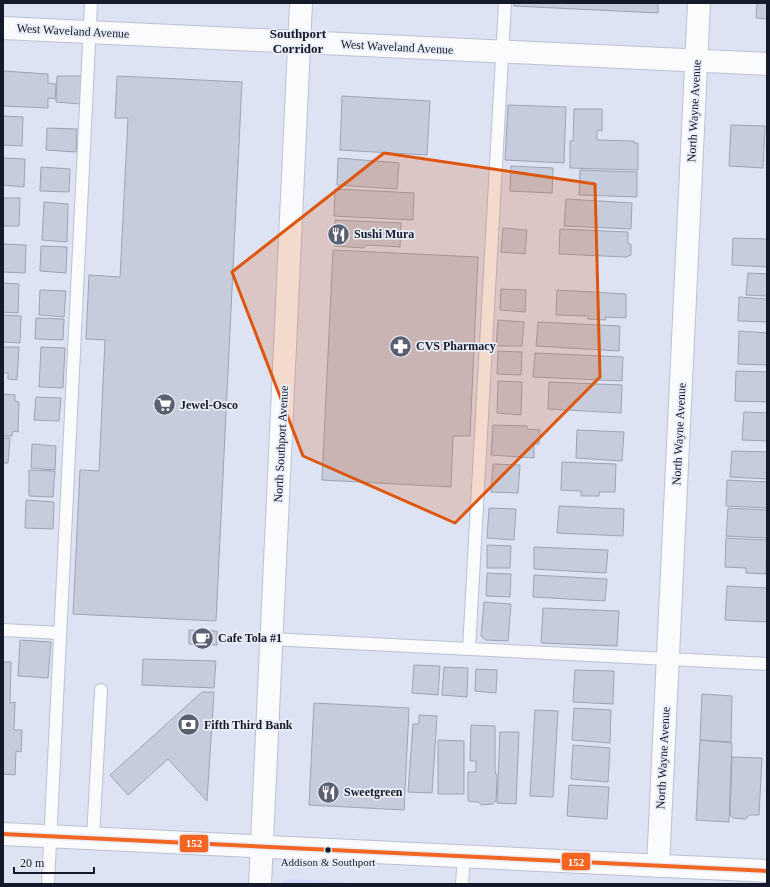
<svg xmlns="http://www.w3.org/2000/svg" width="770" height="887" viewBox="0 0 770 887" font-family="'Times New Roman',serif">
	<style>
		.built { fill: #d0dbf9 }
		.building { fill: #c6ccdc; stroke: #9da3b2 }
		.lines { fill: none; stroke-linecap: round; stroke-linejoin: round }
		.lane-casing { stroke: #bcc1d2; stroke-width: 14 }
		.street-casing { stroke: #bcc1d2; stroke-width: 24 }
		.secondary-casing { stroke: #bcc1d2; stroke-width: 24 }
		.lane { stroke: #fafbfd; stroke-width: 12 }
		.street { stroke: #fafbfd; stroke-width: 22 }
		.secondary { stroke: #fafbfd; stroke-width: 22 }
		.bus-1-casing { stroke: #e9edf6; stroke-width: 7 }
		.bus-1 { stroke: #f26522; stroke-width: 4 }
		.marked { fill: #dd560e; fill-opacity: 0.2; stroke: #dd560e; stroke-width: 3; stroke-linejoin: round }
		.bus-dot { fill: #151a2b; stroke: #e9edf6; stroke-width: 1.5 }
		.labels { text-anchor: middle; dominant-baseline: central; stroke-width: 3.5; stroke-linejoin: round; paint-order: stroke }
		.bus-label { font-size: 11px; fill: #151a2b; stroke: #e9edf6 }
		.street-label { font-size: 12px; fill: #151a2b; stroke: #e9edf6 }
		.poi-label { font-size: 12px; font-weight: bold; fill: #151a2b; stroke: #e9edf6; text-anchor: start }
		.neighbourhood-label { font-size: 13px; font-weight: bold; fill: #151a2b; stroke: #e9edf6 }
		.line-badge { stroke: #e9edf6; stroke-width: 1.5 }
		.badge-label { font-size: 11px; text-anchor: middle; font-weight: bold; fill: #fff }
	</style>
	<rect width="100%" height="100%" fill="#dde3f3"/>
	<polygon class="built" points="295,879 371,884 281,884 283,881"/>
	<g class="building">
		<polygon points="514,3 658,3 658,13 514,6"/>
		<polygon points="757,3 767,3 767,19 756,18"/>
		<polygon points="3,71 48,74 48,83 56,84 55,99 48,98 48,108 3,106"/>
		<polygon points="57,76 82,76 80,104 56,102"/>
		<polygon points="117,76 242,82 216,621 73,614 80,470 99,471 105,340 86,339 89,275 120,277 128,118 115,118"/>
		<polygon points="342,96 430,101 427,155 340,150"/>
		<polygon points="508,105 566,107 564,163 505,160"/>
		<polygon points="574,109 602,109 602,131 597,130 597,140 634,141 634,143 638,143 638,170 570,168 570,141 573,141"/>
		<polygon points="3,116 23,117 22,146 3,145"/>
		<polygon points="731,125 765,126 763,168 729,166"/>
		<polygon points="47,128 77,129 76,152 46,150"/>
		<polygon points="3,158 25,159 24,187 3,185"/>
		<polygon points="338,158 399,163 397,189 337,185"/>
		<polygon points="511,166 553,168 552,193 510,191"/>
		<polygon points="41,167 70,169 69,192 40,191"/>
		<polygon points="580,170 637,172 637,197 579,195"/>
		<polygon points="335,189 414,193 413,220 334,216"/>
		<polygon points="3,198 20,198 19,226 3,226"/>
		<polygon points="566,199 632,203 631,229 564,226"/>
		<polygon points="44,202 68,204 67,242 42,240"/>
		<polygon points="335,220 401,223 400,247 367,245 363,248 334,246"/>
		<polygon points="503,228 527,230 525,254 501,252"/>
		<polygon points="560,229 628,232 628,244 631,244 631,255 626,257 559,254"/>
		<polygon points="733,238 767,239 767,267 732,265"/>
		<polygon points="3,244 26,245 25,273 3,272"/>
		<polygon points="41,246 67,247 66,273 40,271"/>
		<polygon points="333,250 478,257 470,436 453,436 451,487 322,480"/>
		<polygon points="748,273 767,274 767,296 746,295"/>
		<polygon points="3,283 19,284 18,313 3,312"/>
		<polygon points="501,289 526,290 525,312 500,310"/>
		<polygon points="40,290 66,291 64,317 39,315"/>
		<polygon points="557,290 626,294 626,318 605,317 606,320 588,319 588,316 556,315"/>
		<polygon points="739,297 767,299 767,322 738,321"/>
		<polygon points="3,315 21,316 20,343 3,342"/>
		<polygon points="36,318 64,319 63,340 35,339"/>
		<polygon points="498,320 524,322 522,346 496,346"/>
		<polygon points="538,322 620,326 619,351 536,346"/>
		<polygon points="739,331 767,333 767,365 738,364"/>
		<polygon points="3,347 19,347 17,380 8,379 8,373 3,373"/>
		<polygon points="41,347 65,348 63,388 39,387"/>
		<polygon points="498,351 522,352 521,375 497,374"/>
		<polygon points="535,353 623,357 622,381 533,377"/>
		<polygon points="736,371 767,372 767,402 735,401"/>
		<polygon points="498,381 522,382 521,415 497,413"/>
		<polygon points="549,382 622,385 621,413 548,409"/>
		<polygon points="3,394 15,395 15,401 19,402 18,432 13,431 12,436 3,436"/>
		<polygon points="36,397 61,398 59,421 34,420"/>
		<polygon points="744,412 767,413 767,441 742,440"/>
		<polygon points="493,425 527,426 527,429 540,430 539,444 534,444 534,458 491,455"/>
		<polygon points="577,430 624,432 622,461 576,458"/>
		<polygon points="3,438 10,438 8,463 3,463"/>
		<polygon points="32,444 56,446 55,470 31,468"/>
		<polygon points="732,451 767,452 767,479 730,477"/>
		<polygon points="562,462 616,464 615,492 599,492 599,496 581,496 581,491 561,490"/>
		<polygon points="493,464 520,465 518,493 491,492"/>
		<polygon points="29,470 55,471 53,497 29,496"/>
		<polygon points="727,480 767,482 767,508 726,506"/>
		<polygon points="26,500 54,502 53,529 25,528"/>
		<polygon points="559,506 624,509 623,536 557,533"/>
		<polygon points="489,508 516,509 514,540 487,538"/>
		<polygon points="728,508 767,510 767,538 726,536"/>
		<polygon points="726,538 767,540 766,574 746,573 746,568 725,567"/>
		<polygon points="487,545 511,546 510,568 487,568"/>
		<polygon points="534,547 608,550 606,573 534,569"/>
		<polygon points="487,573 511,574 510,597 486,596"/>
		<polygon points="534,575 607,579 605,601 533,597"/>
		<polygon points="727,586 767,588 767,622 725,620"/>
		<polygon points="484,602 511,604 508,641 486,640 481,636"/>
		<polygon points="543,608 619,611 617,646 541,643"/>
		<polygon points="189,630 217,631 217,645 189,644"/>
		<polygon points="20,640 51,642 48,678 18,676"/>
		<polygon points="143,659 216,661 214,688 142,685"/>
		<polygon points="3,662 11,662 10,703 15,702 14,730 22,730 21,752 16,751 15,775 3,774"/>
		<polygon points="414,665 440,666 438,695 412,693"/>
		<polygon points="444,667 468,668 467,697 442,695"/>
		<polygon points="476,669 497,670 496,693 475,691"/>
		<polygon points="575,670 614,671 613,704 573,702"/>
		<polygon points="202,692 214,692 207,801 168,759 128,795 110,775"/>
		<polygon points="702,694 732,696 731,742 700,740"/>
		<polygon points="314,703 409,708 404,810 309,805"/>
		<polygon points="574,708 611,710 610,743 572,740"/>
		<polygon points="535,710 558,711 553,797 530,796"/>
		<polygon points="419,715 437,716 432,793 408,792 413,724 419,724"/>
		<polygon points="471,725 495,726 495,771 497,777 496,801 492,804 482,805 478,802 468,801 468,772 476,772 476,761 470,761"/>
		<polygon points="500,732 519,732 516,804 497,803"/>
		<polygon points="438,740 464,741 464,794 438,794"/>
		<polygon points="700,740 732,743 729,822 696,820"/>
		<polygon points="573,745 610,748 608,782 571,779"/>
		<polygon points="732,757 762,758 759,815 749,815 746,819 733,818 730,815"/>
		<polygon points="569,785 609,787 607,819 567,816"/>
	</g>
	<g class="lines">
		<defs>
			<g id="lane">
				<polyline points="3,630 60,633"/>
				<polyline points="271,639 767,664"/>
				<polyline points="469,649 505,3"/>
				<polyline points="93,838 101,690"/>
				<polyline points="48,884 91,3"/>
				<polyline points="462,884 464,856"/>
			</g>
			<g id="street">
				<polyline points="3,28 767,64"/>
				<polyline points="658,866 699,3"/>
			</g>
			<g id="secondary">
				<polyline points="3,834 767,871"/>
				<polyline points="260,884 301,3"/>
			</g>
		</defs>
		<use href="#lane" class="lane-casing"/>
		<use href="#street" class="street-casing"/>
		<use href="#secondary" class="secondary-casing"/>
		<use href="#lane" class="lane"/>
		<use href="#street" class="street"/>
		<use href="#secondary" class="secondary"/>
		<defs>
			<polyline id="bus-1" points="3,834 767,871"/>
		</defs>
		<use href="#bus-1" class="bus-1-casing"/>
		<use href="#bus-1" class="bus-1"/>
	</g>
	<path class="marked" d="M384 153 595 184 600 377 455 523 303 456 232 272Z"/>
	<defs>
		<symbol id="restaurant-disc" viewBox="-11 -11 22 22"><circle r="9.5" fill="#5b6071" stroke="#e9edf6"/><path d="M-5-6h1v4h1v-4h1v4h1v-4h1v5L-1.5 .5V6h-2V.5L-5-1ZM5-6V6H3V1.5H1.5Q1.5-4 5-6Z" fill="#fff"/></symbol>
		<symbol id="pharmacy-disc" viewBox="-11 -11 22 22"><circle r="9.5" fill="#5b6071" stroke="#e9edf6"/><path d="M-2-6h4v4h4v4h-4v4h-4v-4h-4v-4h4Z" fill="#fff"/></symbol>
		<symbol id="supermarket-disc" viewBox="-11 -11 22 22"><circle r="9.5" fill="#5b6071" stroke="#e9edf6"/><path d="M-6-5.5h2.5l.6 2H6L4.5 2H-2.5L-4.4-4H-6ZM-1.5 3.2a1.3 1.3 0 1 0 .1 0ZM3 3.2a1.3 1.3 0 1 0 .1 0Z" fill="#fff"/></symbol>
		<symbol id="cafe-disc" viewBox="-11 -11 22 22"><circle r="9.5" fill="#5b6071" stroke="#e9edf6"/><path d="M-5.5-4.5H6V0H3Q3 3.5 0 3.5H-2.5Q-5.5 3.5-5.5 0ZM3-3.2v2h1.7v-2ZM-6 4.5H4V6H-6Z" fill="#fff"/></symbol>
		<symbol id="bank-disc" viewBox="-11 -11 22 22"><circle r="9.5" fill="#5b6071" stroke="#e9edf6"/><path d="M-6-4H6V4H-6ZM0-2.3a2.3 2.3 0 1 0 0 4.6a2.3 2.3 0 1 0 0-4.6Z" fill="#fff"/></symbol>
	</defs>
	<g fill-rule="evenodd">
		<use href="#restaurant-disc" x="326" y="222" width="25" height="25"/>
		<use href="#pharmacy-disc" x="388" y="334" width="25" height="25"/>
		<use href="#supermarket-disc" x="152" y="392" width="25" height="25"/>
		<use href="#cafe-disc" x="190" y="626" width="25" height="25"/>
		<use href="#bank-disc" x="176" y="712" width="25" height="25"/>
		<use href="#restaurant-disc" x="316" y="780" width="25" height="25"/>
	</g>
	<circle class="bus-dot" cx="328" cy="850" r="3.5"/>
	<g class="labels">
		<g class="bus-label">
			<text x="328" y="862">Addison &amp; Southport</text>
		</g>
		<g class="street-label">
			<text transform="translate(73 31) rotate(3)">West Waveland Avenue</text>
			<text transform="translate(397 47) rotate(3)">West Waveland Avenue</text>
			<text transform="translate(694 111) rotate(-87)">North Wayne Avenue</text>
			<text transform="translate(679 434) rotate(-87)">North Wayne Avenue</text>
			<text transform="translate(281 444) rotate(-87)">North Southport Avenue</text>
			<text transform="translate(663 758) rotate(-87)">North Wayne Avenue</text>
		</g>
		<g class="poi-label">
			<text x="354" y="234">Sushi Mura</text>
			<text x="416" y="346">CVS Pharmacy</text>
			<text x="180" y="405">Jewel-Osco</text>
			<text x="218" y="638">Cafe Tola #1</text>
			<text x="204" y="725">Fifth Third Bank</text>
			<text x="344" y="792">Sweetgreen</text>
		</g>
		<g class="neighbourhood-label">
			<text x="298" y="33">Southport<tspan x="298" dy="15">Corridor</tspan></text>
		</g>
	</g>
	<g class="line-badge">
		<rect x="179" y="834" width="30" height="19" rx="4" fill="#f26522"/>
		<rect x="561" y="852" width="30" height="19" rx="4" fill="#f26522"/>
	</g>
	<g class="badge-label">
		<text x="194" y="847">152</text>
		<text x="576" y="866">152</text>
	</g>
	<rect width="770" height="887" fill="none" stroke="#151a2b" stroke-width="8"/>
	<path d="M14 867v6h80v-6" fill="none" stroke="#151a2b" stroke-width="2"/>
	<text x="20" y="867" font-size="12" fill="#151a2b" stroke="#e9edf6" stroke-width="3" paint-order="stroke">20 m</text>
</svg>
